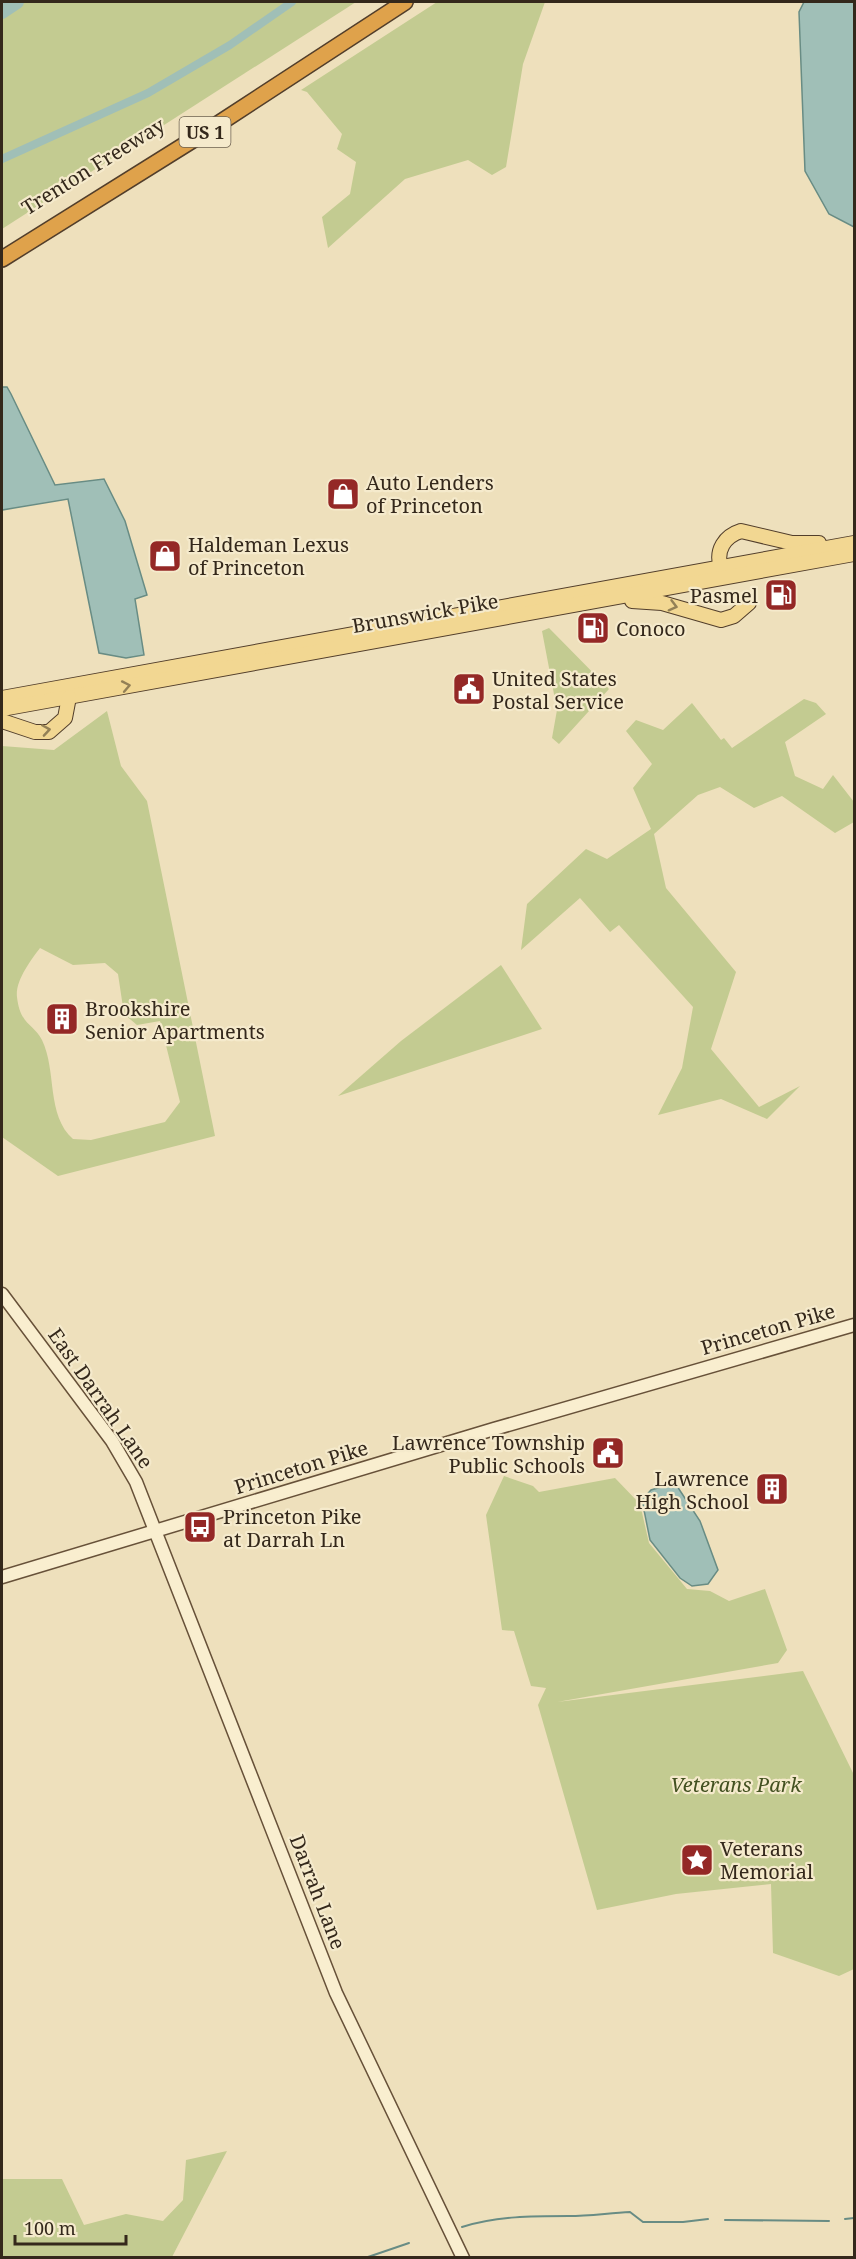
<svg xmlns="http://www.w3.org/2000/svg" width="856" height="2259" viewBox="0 0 856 2259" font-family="'Noto Serif',serif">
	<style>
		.green { fill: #c3cb91; fill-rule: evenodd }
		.water { fill: #a0bfb7; stroke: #688c84; stroke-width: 1.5 }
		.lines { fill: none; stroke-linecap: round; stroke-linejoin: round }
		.stream { stroke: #688c84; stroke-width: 2 }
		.canal { stroke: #a0bfb7; stroke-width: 8 }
		.river { stroke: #a0bfb7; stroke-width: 14 }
		.secondary-casing { stroke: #675139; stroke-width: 15 }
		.primary-casing { stroke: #523e2b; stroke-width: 16 }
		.highway-casing { stroke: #523e2b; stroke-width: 18 }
		.secondary { stroke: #f9eecf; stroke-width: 12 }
		.primary { stroke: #f2d792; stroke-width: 14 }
		.highway { stroke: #dfa24b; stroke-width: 15 }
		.oneway { stroke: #938056 }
		.labels { text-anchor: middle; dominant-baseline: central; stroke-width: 4.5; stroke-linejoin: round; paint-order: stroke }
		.shield { fill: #f5eacc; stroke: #6e6250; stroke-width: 1.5 }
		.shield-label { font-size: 18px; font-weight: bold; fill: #34281b }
		.street-label { font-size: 20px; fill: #34281b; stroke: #f5eacc }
		.poi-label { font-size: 20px; fill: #34281b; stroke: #f5eacc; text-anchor: start }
		.park-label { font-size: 20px; font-style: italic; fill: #435121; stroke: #f5eacc }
	</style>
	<rect width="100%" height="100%" fill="#eee0bc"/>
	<g class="green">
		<polygon points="2,2 356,2 2,229"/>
		<polygon points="437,2 545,2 523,64 506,167 492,175 468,160 405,179 328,248 322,217 350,194 356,162 337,149 342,134 307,92 301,90"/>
		<polygon points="549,628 609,689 559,744 552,738 557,710 542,631"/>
		<polygon points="804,699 816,703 826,714 785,742 795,776 823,789 833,775 854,802 854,822 835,833 782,796 754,808 720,787 698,795 654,834 666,888 736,972 711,1049 759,1107 800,1086 767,1119 721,1099 658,1115 682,1068 693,1007 619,925 610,932 580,898 521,950 527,904 586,849 607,859 651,829 633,788 652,764 626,731 636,720 663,730 692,703 721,740 724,738 732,748"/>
		<path d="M107 711 121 766 147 801 215 1136 58 1176 2 1137V746L54 750ZM40 948 73 965 105 963 118 974 124 1014 137 1025 160 1021 180 1102 165 1122 91 1140 73 1139C46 1115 57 1071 42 1040 34 1024 20 1025 17 997 15 981 31 960 40 948Z"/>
		<polygon points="501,965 542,1029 338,1096 401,1041"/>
		<polygon points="504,1476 533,1486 539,1492 615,1478 640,1504 649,1543 687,1589 710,1591 729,1601 765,1589 787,1650 778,1663 557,1702 803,1671 854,1775 854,1969 839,1976 773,1953 771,1884 676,1894 597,1910 538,1705 546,1688 531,1686 514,1631 502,1630 486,1515"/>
		<polygon points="227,2151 172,2257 2,2257 2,2179 62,2179 84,2225 126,2214 163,2221 183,2200 186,2160"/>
	</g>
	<g class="water">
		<polygon points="804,2 854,2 854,227 829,214 805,171 799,12"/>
		<polygon points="2,387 7,387 11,394 55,485 104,479 125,521 147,595 135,599 144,655 126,658 99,653 68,499 2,510"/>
		<polygon points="675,1483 700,1521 718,1570 708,1584 692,1586 680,1578 650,1540 642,1500 651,1490"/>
	</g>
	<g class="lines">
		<g class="stream">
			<polyline points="845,2219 854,2218"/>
			<polyline points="725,2220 829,2221"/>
			<path d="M462 2227C497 2216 533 2216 569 2216 589 2216 609 2213 630 2212L643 2222H683L708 2219"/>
			<polyline points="365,2258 409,2243"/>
		</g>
		<polyline class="canal" points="2,159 148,93 230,45 292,2"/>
		<polyline class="river" points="2,12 17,2"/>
		<defs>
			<g id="secondary">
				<polyline points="2,1294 112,1441 136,1482 336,1993 463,2258"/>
				<polyline points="2,1577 494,1429 854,1325"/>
			</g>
			<g id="primary">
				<path d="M721 568C715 550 725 536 741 531L792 543H819"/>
				<polyline points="632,601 662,603 721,620 734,616 749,603"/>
				<polyline points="2,698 854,543"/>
				<polyline points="2,709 854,554"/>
				<polyline points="2,721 35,732 49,732 65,718 69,697"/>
			</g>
			<polyline id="highway" points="2,259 215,126 405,2"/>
		</defs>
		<use href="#secondary" class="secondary-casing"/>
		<use href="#primary" class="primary-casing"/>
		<use href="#highway" class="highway-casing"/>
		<use href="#secondary" class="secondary"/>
		<use href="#primary" class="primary"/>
		<use href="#highway" class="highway"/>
	</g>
	<defs><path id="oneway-chevron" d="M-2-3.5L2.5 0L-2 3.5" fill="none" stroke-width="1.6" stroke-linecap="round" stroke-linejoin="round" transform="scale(1.5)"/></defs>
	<g class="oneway">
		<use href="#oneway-chevron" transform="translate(673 606) rotate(15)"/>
		<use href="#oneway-chevron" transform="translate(126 686) rotate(-11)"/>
		<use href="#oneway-chevron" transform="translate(46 730) rotate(-9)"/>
	</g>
	<defs>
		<symbol id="shop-square" viewBox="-11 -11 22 22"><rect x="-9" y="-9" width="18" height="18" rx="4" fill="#942826" stroke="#f5eacc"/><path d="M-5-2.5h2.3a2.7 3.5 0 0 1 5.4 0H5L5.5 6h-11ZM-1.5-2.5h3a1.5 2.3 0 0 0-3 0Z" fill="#fff"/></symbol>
		<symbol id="fuel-square" viewBox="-11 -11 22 22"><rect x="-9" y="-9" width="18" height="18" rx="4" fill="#942826" stroke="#f5eacc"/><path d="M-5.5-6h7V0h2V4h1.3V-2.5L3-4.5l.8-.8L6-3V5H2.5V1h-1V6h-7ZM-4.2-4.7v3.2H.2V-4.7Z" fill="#fff"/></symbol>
		<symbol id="civic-square" viewBox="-11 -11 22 22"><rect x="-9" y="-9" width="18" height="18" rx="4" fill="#942826" stroke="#f5eacc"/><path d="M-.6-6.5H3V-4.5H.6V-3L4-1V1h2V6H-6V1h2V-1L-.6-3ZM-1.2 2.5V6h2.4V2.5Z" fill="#fff"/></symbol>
		<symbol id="building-square" viewBox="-11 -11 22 22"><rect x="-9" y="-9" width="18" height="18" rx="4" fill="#942826" stroke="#f5eacc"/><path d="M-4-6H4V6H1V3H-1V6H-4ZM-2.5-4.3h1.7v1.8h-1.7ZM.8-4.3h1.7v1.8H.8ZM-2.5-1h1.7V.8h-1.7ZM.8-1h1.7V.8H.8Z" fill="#fff"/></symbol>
		<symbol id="bus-square" viewBox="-11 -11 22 22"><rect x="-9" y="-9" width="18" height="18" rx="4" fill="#942826" stroke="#f5eacc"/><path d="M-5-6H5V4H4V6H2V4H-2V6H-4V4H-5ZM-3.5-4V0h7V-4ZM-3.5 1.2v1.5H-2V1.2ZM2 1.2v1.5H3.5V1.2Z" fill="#fff"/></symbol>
		<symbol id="sight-square" viewBox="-11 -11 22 22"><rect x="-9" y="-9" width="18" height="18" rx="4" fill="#942826" stroke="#f5eacc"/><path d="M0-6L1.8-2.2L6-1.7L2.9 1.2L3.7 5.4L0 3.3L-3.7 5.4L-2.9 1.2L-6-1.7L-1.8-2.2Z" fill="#fff"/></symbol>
	</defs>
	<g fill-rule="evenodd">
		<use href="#shop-square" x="324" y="475" width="38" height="38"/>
		<use href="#shop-square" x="146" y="537" width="38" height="38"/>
		<use href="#fuel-square" x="762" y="576" width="38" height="38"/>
		<use href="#fuel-square" x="574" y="609" width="38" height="38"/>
		<use href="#civic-square" x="450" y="670" width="38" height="38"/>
		<use href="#building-square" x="43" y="1000" width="38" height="38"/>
		<use href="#civic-square" x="589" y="1434" width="38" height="38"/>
		<use href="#building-square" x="753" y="1470" width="38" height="38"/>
		<use href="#bus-square" x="181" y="1508" width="38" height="38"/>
		<use href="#sight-square" x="678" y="1841" width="38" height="38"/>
	</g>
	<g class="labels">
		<rect class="shield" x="179.5" y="117" width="51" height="30" rx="4.5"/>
		<g class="shield-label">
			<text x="205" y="132">US 1</text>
		</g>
		<g class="street-label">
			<text transform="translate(93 166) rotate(-32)">Trenton Freeway</text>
			<text transform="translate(425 613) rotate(-10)">Brunswick Pike</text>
			<text transform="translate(768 1329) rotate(-16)">Princeton Pike</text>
			<text transform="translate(101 1398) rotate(55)">East Darrah Lane</text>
			<text transform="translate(301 1467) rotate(-17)">Princeton Pike</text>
			<text transform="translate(318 1892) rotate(69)">Darrah Lane</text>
		</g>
		<g class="poi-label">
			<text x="366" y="482">Auto Lenders<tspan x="366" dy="23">of Princeton</tspan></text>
			<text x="188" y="544">Haldeman Lexus<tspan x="188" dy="23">of Princeton</tspan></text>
			<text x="758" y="595" text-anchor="end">Pasmel</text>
			<text x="616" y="628">Conoco</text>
			<text x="492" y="678">United States<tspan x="492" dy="23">Postal Service</tspan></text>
			<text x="85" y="1008">Brookshire<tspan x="85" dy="23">Senior Apartments</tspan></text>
			<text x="585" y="1442" text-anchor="end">Lawrence Township<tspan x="585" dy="23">Public Schools</tspan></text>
			<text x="749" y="1478" text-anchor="end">Lawrence<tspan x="749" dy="23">High School</tspan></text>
			<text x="223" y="1516">Princeton Pike<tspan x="223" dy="23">at Darrah Ln</tspan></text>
			<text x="720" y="1848">Veterans<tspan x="720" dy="23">Memorial</tspan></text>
		</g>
		<g class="park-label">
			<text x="736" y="1784">Veterans Park</text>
		</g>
	</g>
	<rect width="856" height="2259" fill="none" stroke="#34281b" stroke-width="6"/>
	<path d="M15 2235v9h111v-9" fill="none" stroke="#34281b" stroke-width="3"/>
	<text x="24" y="2235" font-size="18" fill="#34281b" stroke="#f5eacc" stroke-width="4.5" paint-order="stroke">100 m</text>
</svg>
